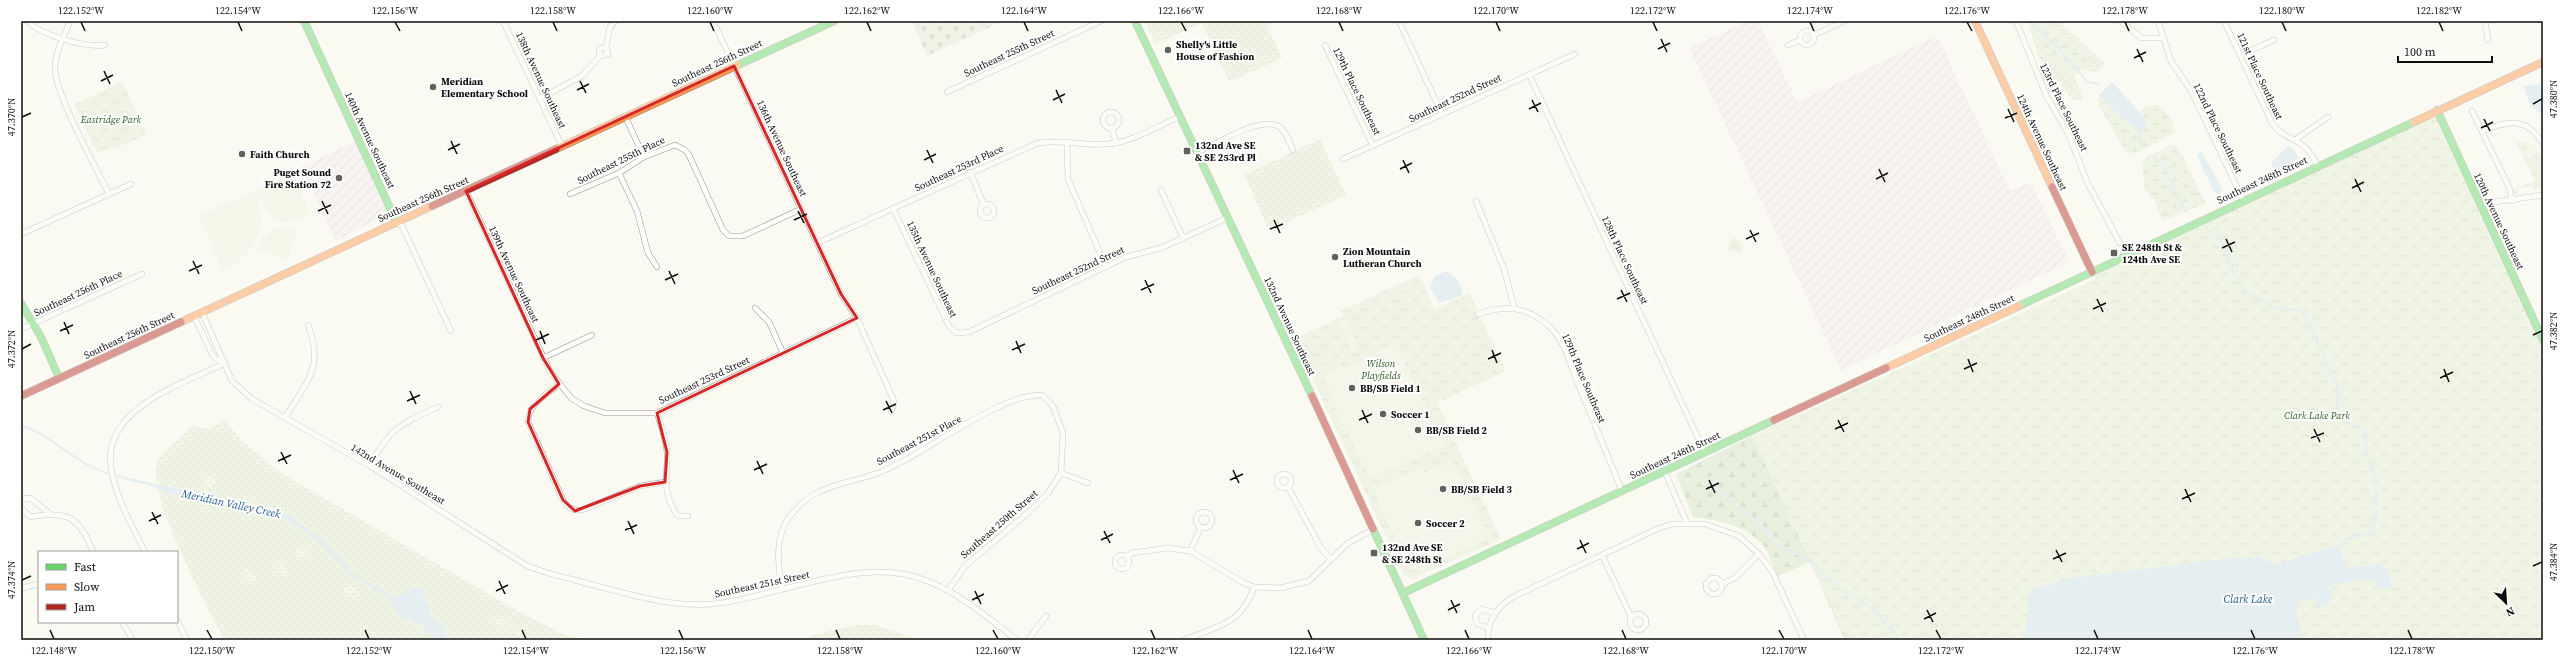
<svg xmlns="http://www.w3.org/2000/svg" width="2564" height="661" viewBox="0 0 2564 661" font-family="'Source Serif 4',serif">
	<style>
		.industrial { fill: url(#industrial-furrows) }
		.grass { fill: url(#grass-dots) }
		.forest { fill: url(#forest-firs) }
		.wetland { fill: url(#wetland-marsh) }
		.sand { fill: url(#sand-dots) }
		.cemetery { fill: url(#cemetery-stones) }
		.park { fill: url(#park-crowns) }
		.pitch { fill: #ebf2de }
		.water { fill: #cce1ef }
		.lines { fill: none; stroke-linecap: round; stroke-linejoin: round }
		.stream { stroke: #cce1ef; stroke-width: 2 }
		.street-casing { stroke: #949390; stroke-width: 6 }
		.fast-casing { stroke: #8a8a87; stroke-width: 8 }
		.slow-casing { stroke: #8a8a87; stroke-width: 8 }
		.jam-casing { stroke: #8a8a87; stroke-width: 8 }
		.street { stroke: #fefefd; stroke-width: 5 }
		.fast { stroke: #63d668; stroke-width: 7 }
		.slow { stroke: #ff974d; stroke-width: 7 }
		.jam { stroke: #b3261e; stroke-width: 7 }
		.marked { fill: none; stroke: #d62828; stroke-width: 3; stroke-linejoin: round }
		.ticks { fill: none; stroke: #0d0d0d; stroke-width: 1.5 }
		.poi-dot { fill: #60605d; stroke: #fff; stroke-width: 1.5 }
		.labels { text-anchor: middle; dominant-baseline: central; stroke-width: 4; stroke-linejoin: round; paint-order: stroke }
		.poi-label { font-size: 10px; font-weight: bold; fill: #0d0d0d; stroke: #fff; text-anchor: start }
		.street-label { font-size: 10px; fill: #0d0d0d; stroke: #fff }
		.park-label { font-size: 10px; font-style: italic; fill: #2d5c25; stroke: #fff }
		.water-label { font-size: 11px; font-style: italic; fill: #265b8f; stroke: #fff }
		.neatline { fill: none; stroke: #0d0d0d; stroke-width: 1.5 }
		.ticks-label { font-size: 10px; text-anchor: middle; fill: #0d0d0d }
	</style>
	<defs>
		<pattern id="industrial-furrows" width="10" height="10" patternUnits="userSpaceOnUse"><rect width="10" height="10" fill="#f1ecee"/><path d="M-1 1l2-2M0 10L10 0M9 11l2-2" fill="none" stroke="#cdc9cb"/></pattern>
		<pattern id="grass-dots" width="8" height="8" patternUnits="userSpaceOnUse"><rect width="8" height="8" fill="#e2edd4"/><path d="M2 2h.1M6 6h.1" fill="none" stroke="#c1cab5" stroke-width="1.8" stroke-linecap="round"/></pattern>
		<pattern id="forest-firs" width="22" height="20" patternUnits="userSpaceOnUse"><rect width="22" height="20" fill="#d2e4c4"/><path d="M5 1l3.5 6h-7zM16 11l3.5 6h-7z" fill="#b3c2a7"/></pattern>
		<pattern id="wetland-marsh" width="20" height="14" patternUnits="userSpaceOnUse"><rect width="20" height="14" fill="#e2edd4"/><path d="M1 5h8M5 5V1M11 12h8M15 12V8" fill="none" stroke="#c1cab5"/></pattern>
		<pattern id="sand-dots" width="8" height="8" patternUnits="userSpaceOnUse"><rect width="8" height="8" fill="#f6f1d7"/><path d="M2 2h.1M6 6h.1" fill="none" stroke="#d2cdb7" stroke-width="1.8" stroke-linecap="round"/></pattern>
		<pattern id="cemetery-stones" width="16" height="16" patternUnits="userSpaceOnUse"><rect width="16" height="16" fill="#e4e9d8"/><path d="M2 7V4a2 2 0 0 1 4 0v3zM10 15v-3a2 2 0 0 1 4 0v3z" fill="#c2c7b8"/></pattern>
		<pattern id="park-crowns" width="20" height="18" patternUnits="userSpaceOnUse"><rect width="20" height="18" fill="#e2edd4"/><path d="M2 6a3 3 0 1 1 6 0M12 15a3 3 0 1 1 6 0" fill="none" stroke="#c1cab5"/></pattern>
	</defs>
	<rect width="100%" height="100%" fill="#faf9f2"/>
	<g class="industrial">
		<polygon points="1747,21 1758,21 1797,102 1937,36 2010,191 2031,182 2069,262 1841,370 1689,48"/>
		<polygon points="356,141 385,209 385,215 336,241 301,167"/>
	</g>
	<g class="grass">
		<polygon points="1145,21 1276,21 1267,26 1282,58 1229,82 1202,23 1155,44"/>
		<polygon points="2027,21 2042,21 2037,34 2056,68 2074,73 2083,99 2074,101 2060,83 2051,85 2040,61"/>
		<polygon points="2051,21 2059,21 2105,64 2096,74 2082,68 2087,56"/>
		<polygon points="1320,139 1346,195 1269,230 1244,175"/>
		<path d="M225 420 243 442 281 473 516 610 565 635 589 640H224C208 607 144 493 158 461 165 447 182 440 191 426L209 429Z"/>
		<polygon points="859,625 876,625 920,640 798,640 839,628"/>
	</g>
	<path class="forest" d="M1752 436 1803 545 1919 640H1845L1810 562 1778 576C1773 567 1769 553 1763 545 1746 525 1716 520 1693 517L1676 474Z"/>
	<g class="wetland">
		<polygon points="2042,21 2051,21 2087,57 2079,74 2056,68 2037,34"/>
		<polygon points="2099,95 2120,117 2145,118 2140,112 2146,106 2159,105 2171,120 2175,132 2139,152 2126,153 2097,102"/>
		<polygon points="2172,145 2175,145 2183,156 2198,189 2205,201 2204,204 2163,221 2154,200 2145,190 2142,164 2147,157"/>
	</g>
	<g class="sand">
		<circle cx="209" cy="481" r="5.5"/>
		<circle cx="301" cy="553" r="5"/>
		<polygon points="283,561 287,573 283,575 279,572 280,563"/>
		<polygon points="246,569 249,569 255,576 255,582 252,582 243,575"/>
		<polygon points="349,586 357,588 356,593 345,594 344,590"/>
		<polygon points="494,618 504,621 506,626 503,627 494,622"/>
		<polygon points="518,628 526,634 527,638 523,639 514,633"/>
	</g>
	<polygon class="cemetery" points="912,21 1003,21 927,56"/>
	<g class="park">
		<polygon points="122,82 147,134 116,148 97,152 74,104"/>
		<polygon points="2437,110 2543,340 2543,640 1847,640 1752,436 2096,279 2092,272"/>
		<polygon points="2516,142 2533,144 2543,160 2543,188 2534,190 2533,186 2518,189 2518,193 2514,194 2513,190 2535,181"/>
		<polygon points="1733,237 1743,245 1741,254 1728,250 1727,247"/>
		<polygon points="1419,275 1435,309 1469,293 1506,371 1437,403 1501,539 1412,579 1404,575 1296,343 1298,337 1343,316 1341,311"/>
	</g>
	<g class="pitch">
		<circle cx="2531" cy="151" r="6"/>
		<path d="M293 176 296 178 310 216C275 228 272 223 256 191Z"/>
		<path d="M255 191C271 224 254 256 223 271L200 218 201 214Z"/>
		<polygon points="274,228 287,228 297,231 288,259 258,249 262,239"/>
		<polygon points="1411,261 1413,267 1401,272 1399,266"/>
		<polygon points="1345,319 1359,349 1352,352 1339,322"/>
		<polygon points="1393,345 1397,346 1434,426 1437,425 1444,441 1442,446 1370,479 1333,403 1335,402 1325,379 1327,373 1341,366 1343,369"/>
		<polygon points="1450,462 1454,464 1488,536 1486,539 1420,570 1412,569 1407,565 1374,492 1375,489 1421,467 1425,473"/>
	</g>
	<g class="water">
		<polygon points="2112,82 2145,118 2147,123 2140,132 2120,117 2099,95"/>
		<polygon points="2539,84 2543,90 2543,117 2541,113 2531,107 2523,86"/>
		<polygon points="2288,146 2294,149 2299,159 2284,168 2280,166 2279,170 2274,171 2271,163"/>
		<polygon points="2201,150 2223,190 2219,195 2213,190 2197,156"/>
		<polygon points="1447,271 1457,279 1463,293 1460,296 1440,303 1432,292 1430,285 1435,276"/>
		<polygon points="134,479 287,514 319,537 355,574 396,598 413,589 422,590 432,617 441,625 448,639 451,640 434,640 419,622 399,616 388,598 354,576 317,540 285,518 171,494 146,484 134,482"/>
		<path d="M2331 547 2339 548 2346 568 2379 564 2387 570 2392 586 2386 590 2379 588 2371 579 2333 584 2329 591 2332 597 2328 603 2319 608 2312 598 2303 599 2295 606C2297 617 2302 630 2300 640H2025L2029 590 2078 577 2224 559 2259 557 2275 565Z"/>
	</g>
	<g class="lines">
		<g class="stream">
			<polyline points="2030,21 2068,58 2087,82 2099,84"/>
			<polyline points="2139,130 2141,149"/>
			<polyline points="2154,157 2167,170 2179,202 2187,211"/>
			<path d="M2205 226 2220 239 2234 274 2246 291 2273 307 2303 311 2337 385C2341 397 2330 416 2347 423 2353 425 2360 425 2364 430L2368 460 2374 476 2378 511 2370 533 2347 539 2336 548"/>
			<path d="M21 425C52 435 75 464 107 473"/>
			<polyline points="118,476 136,481"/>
			<polyline points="1712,477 1719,492 1756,520 1779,545 1811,561 1842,590 1871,607 1900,640"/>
		</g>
		<defs>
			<g id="street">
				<path d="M27 21C41 35 85 48 105 45"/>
				<path d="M70 21C65 35 55 52 55 67 54 93 96 167 109 194"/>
				<polyline points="503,21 562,146"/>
				<polyline points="713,21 841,294 857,318 894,401 891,412"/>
				<polyline points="1399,21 1442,114"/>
				<polyline points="2016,21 2047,97 2068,133 2088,184 2120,243"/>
				<polyline points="2121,21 2141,38 2163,38"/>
				<polyline points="2158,21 2171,61 2192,92 2243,200"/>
				<path d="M2224 21 2272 123C2288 145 2302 133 2317 165"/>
				<polyline points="2485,21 2488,40"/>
				<circle cx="1807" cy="38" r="7"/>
				<polyline points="1814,35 1844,21"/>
				<polyline points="1325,45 1373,146"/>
				<polyline points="1788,45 1800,40"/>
				<polyline points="606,47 599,49 600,56 608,54 606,47 610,27 615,21"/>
				<polyline points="2241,55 2274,40"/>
				<polyline points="1529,74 1705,453"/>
				<polyline points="947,92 1101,21"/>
				<polyline points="539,99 582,76 600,56"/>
				<polyline points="2472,111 2509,187 2512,201"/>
				<circle cx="1111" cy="120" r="8"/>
				<polyline points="625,116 644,157"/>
				<polyline points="1112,128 1116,143"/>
				<path d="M2483 131C2509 119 2528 118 2543 144"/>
				<polyline points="2296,139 2328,117"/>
				<polyline points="1067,143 1068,179 1106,267"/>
				<path d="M1196 153C1215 145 1259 116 1278 126 1286 130 1289 142 1293 150"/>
				<polyline points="1343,159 1575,54"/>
				<polyline points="970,172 984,205"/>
				<polyline points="619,173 637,211 648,253 657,267"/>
				<polyline points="1161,190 1183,238"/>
				<polyline points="466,191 550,371 571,398 584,406 605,413 657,413 857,318"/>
				<polyline points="570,194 619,173 644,157 675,145 685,150 689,155 723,230 729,236 743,236 801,209"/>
				<polyline points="1476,201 1504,269 1514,307"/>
				<circle cx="987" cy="211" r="7"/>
				<polyline points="2481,204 2543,195"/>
				<polyline points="893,208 949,326 956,333 969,332 1126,257 1161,248 1227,218"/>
				<polyline points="396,222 402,226 451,331"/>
				<polyline points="21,234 131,184"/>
				<path d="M817 243 1038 143C1060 139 1082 146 1105 144 1131 143 1156 127 1179 117"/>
				<polyline points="755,308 769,322 783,353"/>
				<path d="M202 312 232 381 252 399 370 466 526 565C543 573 560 576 578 581 623 592 674 610 721 603 776 595 848 564 903 574 948 582 981 613 1017 640"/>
				<path d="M1478 314C1507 305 1526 306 1549 326 1565 341 1571 367 1579 386 1593 421 1608 456 1622 491"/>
				<polyline points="194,316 213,356 223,364"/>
				<polyline points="21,329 142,274"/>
				<polyline points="543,358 592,335"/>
				<path d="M559 384C548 394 527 405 528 422L563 500C568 508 572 511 582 510L640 486 665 482"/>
				<path d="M657 413C661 425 666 439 667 452 668 477 661 493 678 516H688"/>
				<path d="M285 418C306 382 325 368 308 325"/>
				<path d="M370 466C389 428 401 424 438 407"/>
				<polyline points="1665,472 1687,523"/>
				<polyline points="1061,473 1088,483"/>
				<circle cx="1284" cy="481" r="7"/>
				<polyline points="1288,487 1321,548 1330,558"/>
				<polyline points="21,499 30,498 49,513"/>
				<path d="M21 507 30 517C67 510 80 517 93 552"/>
				<circle cx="1204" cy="520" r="8"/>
				<polyline points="1190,551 1201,527"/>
				<path d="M145 552C132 525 115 497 111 467 102 409 182 384 223 364"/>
				<polyline points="1602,555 1631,617"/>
				<circle cx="1122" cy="562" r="7"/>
				<polyline points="1127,557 1132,553 1168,548 1190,551 1242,582 1254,587 1281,588 1309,581 1348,543 1374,529"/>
				<circle cx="1714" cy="586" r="8"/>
				<polyline points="1722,584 1735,578 1759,554"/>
				<polyline points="21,588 39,584"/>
				<path d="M782 589C778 565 774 536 790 516 797 508 804 500 813 495 833 483 857 481 878 473 924 456 997 394 1042 395L1053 406 1063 433 1061 473 1048 493 1030 511 965 566 949 589"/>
				<circle cx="1638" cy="622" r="8"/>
				<polyline points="177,620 187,640"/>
				<polyline points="122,622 133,640"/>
				<polyline points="1489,628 1477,624 1475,615 1482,609 1495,613"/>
				<polyline points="1028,640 1046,616"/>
				<path d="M1184 640C1218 626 1242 624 1254 587"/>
				<path d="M1488 640C1487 620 1497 607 1513 597L1657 529 1672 524H1705L1739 536 1759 554 1772 571 1804 640"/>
			</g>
			<g id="fast">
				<polyline points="304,21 396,221"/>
				<polyline points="1135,21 1312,396"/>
				<polyline points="738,65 834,21"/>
				<polyline points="2437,110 2543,340"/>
				<polyline points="21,303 42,339 59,378"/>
				<polyline points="2019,306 2414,122"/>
				<polyline points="1373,529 1424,640"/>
				<polyline points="1403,593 1774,420"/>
			</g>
			<g id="slow">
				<polyline points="1975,21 2052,187"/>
				<polyline points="2414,122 2543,62"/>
				<polyline points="556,149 738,65"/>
				<polyline points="181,322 432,206"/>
				<polyline points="1886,368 2019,306"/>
			</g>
			<g id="jam">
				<polyline points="2052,187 2092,272"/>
				<polyline points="432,206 556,149"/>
				<polyline points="21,396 181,322"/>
				<polyline points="1312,396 1373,529"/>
				<polyline points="1774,420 1886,368"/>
			</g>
		</defs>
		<use href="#street" class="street-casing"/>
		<use href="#fast" class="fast-casing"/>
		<use href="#slow" class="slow-casing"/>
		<use href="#jam" class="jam-casing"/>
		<use href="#street" class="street"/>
		<use href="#fast" class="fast"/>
		<use href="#slow" class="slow"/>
		<use href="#jam" class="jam"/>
	</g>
	<path d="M0 0H2564V661H0ZM734 66 841 294 857 318 657 413 667 452 665 482 640 486 575 511 563 500 528 422 530 409 559 384 543 358 466 191Z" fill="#faf9f2" fill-opacity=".55" fill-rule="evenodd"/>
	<path class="marked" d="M734 66 841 294 857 318 657 413 667 452 665 482 640 486 575 511 563 500 528 422 530 409 559 384 543 358 466 191Z"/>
	<path class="ticks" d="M81 22 85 31M238 22 242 31M395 22 400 31M553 22 557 31M710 22 714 31M867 22 871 31M1024 22 1028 31M1181 22 1186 31M1339 22 1343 31M1496 22 1500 31M1653 22 1657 31M1810 22 1814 31M1967 22 1972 31M2125 22 2129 31M2282 22 2286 31M2439 22 2443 31M1661 39 1667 52M1658 49 1670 43M2137 49 2143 62M2134 58 2146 52M104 71 110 84M101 81 113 75M580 81 586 93M577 90 589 84M1056 90 1062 103M1053 100 1065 94M1532 100 1538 112M2533 104 2542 99M1529 109 1541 103M2008 109 2014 122M22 117 31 113M2005 118 2017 113M2484 119 2490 131M2481 128 2493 122M451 141 457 154M448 150 460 144M927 150 933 163M924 160 936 154M1403 160 1409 173M1400 169 1412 163M1879 169 1885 182M1876 179 1888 173M2355 179 2361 192M2352 188 2364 182M322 201 328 214M318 211 331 205M798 211 804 223M794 220 807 214M1274 220 1280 233M1270 229 1283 224M1750 230 1756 242M1746 239 1759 233M2226 239 2232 252M2222 248 2235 242M193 261 199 274M189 271 202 265M669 271 675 284M665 280 678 274M1145 280 1151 293M1141 290 1154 284M1621 290 1627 302M1617 299 1630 293M2097 299 2103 312M2093 309 2106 303M64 322 69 334M60 331 73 325M540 331 545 344M2533 335 2542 331M536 340 549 334M1016 341 1021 353M22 349 31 344M1012 350 1025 344M1492 350 1497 363M1488 359 1501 353M1968 359 1973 372M1964 369 1977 363M2444 369 2449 382M2440 378 2453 372M410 391 416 404M407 401 420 395M886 401 892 413M883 410 896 404M1362 410 1368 423M1359 420 1372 414M1838 420 1844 432M1835 429 1848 423M2314 429 2320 442M2311 438 2324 433M281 452 287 464M278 461 291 455M757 461 763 474M754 470 767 464M1233 470 1239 483M1230 480 1243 474M1709 480 1715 493M1706 489 1719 483M2185 489 2191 502M2182 499 2195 493M152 512 158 524M149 521 161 515M628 521 634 534M625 530 637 525M1104 531 1110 543M1101 540 1113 534M1580 540 1586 553M1577 549 1589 543M2056 550 2062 562M2053 559 2066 553M2533 566 2542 562M22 580 31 576M499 581 505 594M496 591 508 585M975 591 981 604M972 600 984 594M1451 600 1457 613M1448 610 1460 604M1927 610 1933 622M1924 619 1936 613M50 630 54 639M207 630 212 639M365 630 369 639M522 630 526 639M679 630 683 639M836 630 840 639M993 630 998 639M1151 630 1155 639M1308 630 1312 639M1465 630 1469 639M1622 630 1626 639M1779 630 1784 639M1936 630 1941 639M2094 630 2098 639M2251 630 2255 639M2408 630 2412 639"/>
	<g class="poi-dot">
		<circle cx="1168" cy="50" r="4"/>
		<circle cx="433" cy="87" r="4"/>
		<rect x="1183" y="147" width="8" height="8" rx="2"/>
		<circle cx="242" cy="154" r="4"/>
		<circle cx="339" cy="178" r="4"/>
		<rect x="2110" y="249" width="8" height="8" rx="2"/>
		<circle cx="1335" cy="257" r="4"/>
		<circle cx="1352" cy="388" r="4"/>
		<circle cx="1383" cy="414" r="4"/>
		<circle cx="1418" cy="430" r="4"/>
		<circle cx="1443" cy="489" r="4"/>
		<circle cx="1418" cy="523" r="4"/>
		<rect x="1370" y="549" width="8" height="8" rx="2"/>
	</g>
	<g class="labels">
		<g class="poi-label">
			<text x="1176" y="44">Shelly's Little<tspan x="1176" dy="12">House of Fashion</tspan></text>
			<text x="441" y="81">Meridian<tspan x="441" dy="12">Elementary School</tspan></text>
			<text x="1195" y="145">132nd Ave SE<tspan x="1195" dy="12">&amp; SE 253rd Pl</tspan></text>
			<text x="250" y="154">Faith Church</text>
			<text x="331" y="172" text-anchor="end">Puget Sound<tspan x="331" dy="12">Fire Station 72</tspan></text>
			<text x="2122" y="247">SE 248th St &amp;<tspan x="2122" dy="12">124th Ave SE</tspan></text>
			<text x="1343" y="251">Zion Mountain<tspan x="1343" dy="12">Lutheran Church</tspan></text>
			<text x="1360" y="388">BB/SB Field 1</text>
			<text x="1391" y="414">Soccer 1</text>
			<text x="1426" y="430">BB/SB Field 2</text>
			<text x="1451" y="489">BB/SB Field 3</text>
			<text x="1426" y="523">Soccer 2</text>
			<text x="1382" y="547">132nd Ave SE<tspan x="1382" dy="12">&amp; SE 248th St</tspan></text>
		</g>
		<g class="street-label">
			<text transform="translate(1009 53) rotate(-25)">Southeast 255th Street</text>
			<text transform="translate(717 63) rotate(-25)">Southeast 256th Street</text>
			<text transform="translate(2260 76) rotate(65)">121st Place Southeast</text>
			<text transform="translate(541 80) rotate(65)">138th Avenue Southeast</text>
			<text transform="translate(1357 91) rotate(64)">129th Place Southeast</text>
			<text transform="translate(1455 98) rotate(-25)">Southeast 252nd Street</text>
			<text transform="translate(2064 107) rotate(64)">123rd Place Southeast</text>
			<text transform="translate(2218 128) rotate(64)">122nd Place Southeast</text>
			<text transform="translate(370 140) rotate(65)">140th Avenue Southeast</text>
			<text transform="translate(2042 142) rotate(65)">124th Avenue Southeast</text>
			<text transform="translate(782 148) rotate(65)">136th Avenue Southeast</text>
			<text transform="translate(621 160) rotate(-26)">Southeast 255th Place</text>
			<text transform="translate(959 168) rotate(-25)">Southeast 253rd Place</text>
			<text transform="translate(2262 180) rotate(-25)">Southeast 248th Street</text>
			<text transform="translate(423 199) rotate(-24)">Southeast 256th Street</text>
			<text transform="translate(2499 221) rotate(65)">120th Avenue Southeast</text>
			<text transform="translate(1625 260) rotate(65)">128th Place Southeast</text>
			<text transform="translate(932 269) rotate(65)">135th Avenue Southeast</text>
			<text transform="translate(1078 270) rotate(-25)">Southeast 252nd Street</text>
			<text transform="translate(514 274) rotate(65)">139th Avenue Southeast</text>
			<text transform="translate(78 293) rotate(-25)">Southeast 256th Place</text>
			<text transform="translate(1969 318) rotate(-25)">Southeast 248th Street</text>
			<text transform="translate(1290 326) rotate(65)">132nd Avenue Southeast</text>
			<text transform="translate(129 335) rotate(-25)">Southeast 256th Street</text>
			<text transform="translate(1584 378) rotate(67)">129th Place Southeast</text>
			<text transform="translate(704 380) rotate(-25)">Southeast 253rd Street</text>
			<text transform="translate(919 440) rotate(-28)">Southeast 251st Place</text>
			<text transform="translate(1675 455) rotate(-25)">Southeast 248th Street</text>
			<text transform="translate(398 474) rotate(31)">142nd Avenue Southeast</text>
			<text transform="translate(999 524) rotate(-41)">Southeast 250th Street</text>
			<text transform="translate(762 584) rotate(-12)">Southeast 251st Street</text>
		</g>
		<g class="park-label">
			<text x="111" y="119">Eastridge Park</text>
			<text x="1381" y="363">Wilson<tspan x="1381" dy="12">Playfields</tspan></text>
			<text x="2317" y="415">Clark Lake Park</text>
		</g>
		<g class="water-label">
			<text transform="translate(231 504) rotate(12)">Meridian Valley Creek</text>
			<text x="2248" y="599">Clark Lake</text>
		</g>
	</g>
	<rect width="2564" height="661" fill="none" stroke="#ffffff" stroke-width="44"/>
	<rect x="38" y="551" width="140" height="72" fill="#ffffff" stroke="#9e9e9e"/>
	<rect x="46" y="564" width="20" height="6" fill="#63d668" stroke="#9e9e9e"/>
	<text x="74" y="571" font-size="12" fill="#0d0d0d">Fast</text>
	<rect x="46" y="584" width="20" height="6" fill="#ff974d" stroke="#9e9e9e"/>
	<text x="74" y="591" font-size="12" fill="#0d0d0d">Slow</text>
	<rect x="46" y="604" width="20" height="6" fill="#b3261e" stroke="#9e9e9e"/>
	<text x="74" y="611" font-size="12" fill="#0d0d0d">Jam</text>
	<g transform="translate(2506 603) rotate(155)" stroke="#ffffff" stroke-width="3" paint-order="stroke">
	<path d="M0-3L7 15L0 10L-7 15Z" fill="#0d0d0d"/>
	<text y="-6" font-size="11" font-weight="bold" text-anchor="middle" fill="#0d0d0d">N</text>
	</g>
	<path d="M2398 56v6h94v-6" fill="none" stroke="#0d0d0d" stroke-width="2"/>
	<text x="2404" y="56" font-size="12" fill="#0d0d0d" stroke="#ffffff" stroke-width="3" paint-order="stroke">100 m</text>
	<rect x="22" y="22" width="2520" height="617" class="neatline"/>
	<g class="ticks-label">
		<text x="81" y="14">122.152°W</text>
		<text x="238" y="14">122.154°W</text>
		<text x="395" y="14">122.156°W</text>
		<text x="553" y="14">122.158°W</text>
		<text x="710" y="14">122.160°W</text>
		<text x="867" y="14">122.162°W</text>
		<text x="1024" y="14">122.164°W</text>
		<text x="1181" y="14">122.166°W</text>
		<text x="1339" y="14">122.168°W</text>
		<text x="1496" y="14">122.170°W</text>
		<text x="1653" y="14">122.172°W</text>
		<text x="1810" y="14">122.174°W</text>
		<text x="1967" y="14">122.176°W</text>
		<text x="2125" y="14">122.178°W</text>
		<text x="2282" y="14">122.180°W</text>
		<text x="2439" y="14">122.182°W</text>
		<text transform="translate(2553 99) rotate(-90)" y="4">47.380°N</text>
		<text transform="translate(11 117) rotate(-90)" y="4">47.370°N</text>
		<text transform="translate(2553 331) rotate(-90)" y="4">47.382°N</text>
		<text transform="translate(11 349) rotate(-90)" y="4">47.372°N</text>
		<text transform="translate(2553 562) rotate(-90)" y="4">47.384°N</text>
		<text transform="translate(11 580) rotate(-90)" y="4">47.374°N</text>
		<text x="54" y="654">122.148°W</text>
		<text x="212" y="654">122.150°W</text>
		<text x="369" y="654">122.152°W</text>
		<text x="526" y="654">122.154°W</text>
		<text x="683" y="654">122.156°W</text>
		<text x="840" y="654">122.158°W</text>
		<text x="998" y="654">122.160°W</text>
		<text x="1155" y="654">122.162°W</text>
		<text x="1312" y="654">122.164°W</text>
		<text x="1469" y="654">122.166°W</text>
		<text x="1626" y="654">122.168°W</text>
		<text x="1784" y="654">122.170°W</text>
		<text x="1941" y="654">122.172°W</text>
		<text x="2098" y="654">122.174°W</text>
		<text x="2255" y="654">122.176°W</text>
		<text x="2412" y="654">122.178°W</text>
	</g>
</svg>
